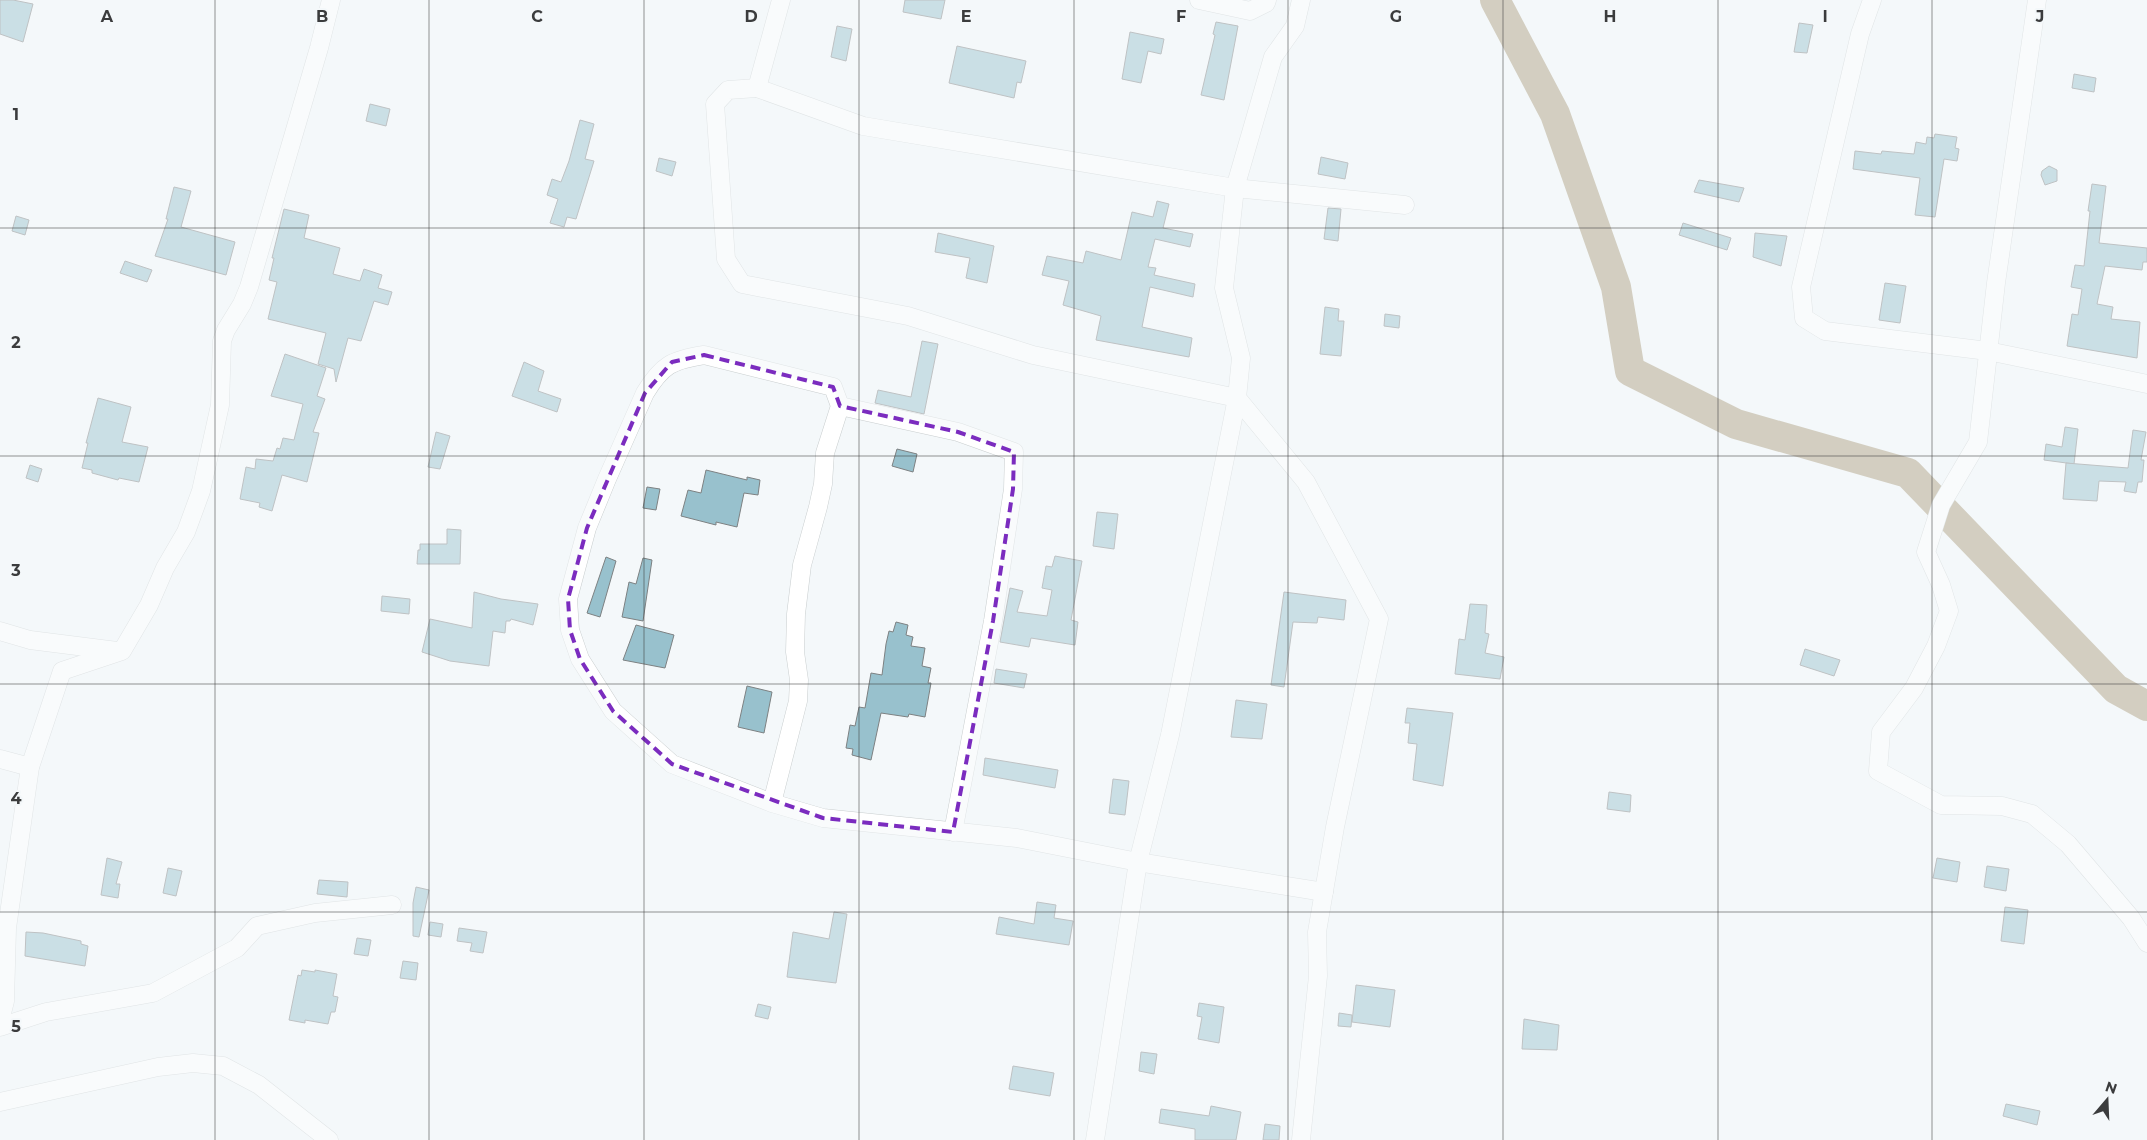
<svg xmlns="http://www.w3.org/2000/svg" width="2147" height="1140" viewBox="0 0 2147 1140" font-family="Montserrat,sans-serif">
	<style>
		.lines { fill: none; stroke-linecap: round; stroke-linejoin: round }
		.river { stroke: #aa9c7c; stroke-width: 30 }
		.building { fill: #98c1cd; stroke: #7d8182 }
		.minor-casing { stroke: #c9cecf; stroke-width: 19 }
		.minor { stroke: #fff; stroke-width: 18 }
		.marked { fill: none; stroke: #7b2cbf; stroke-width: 4; stroke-dasharray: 10 6; stroke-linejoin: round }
		.grid { fill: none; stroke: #3b3c3d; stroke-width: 1; stroke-opacity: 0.55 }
		.grid-label { font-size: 16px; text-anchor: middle; font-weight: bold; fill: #3b3c3d; stroke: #f4f8fa; stroke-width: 4; stroke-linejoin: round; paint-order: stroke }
	</style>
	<rect width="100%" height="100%" fill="#f4f8fa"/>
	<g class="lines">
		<polyline class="river" points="1495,0 1555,114 1616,287 1630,371 1736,424 1908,473 2116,689 2147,706"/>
	</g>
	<g class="building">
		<polygon points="0,0 13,0 33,4 23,42 0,34"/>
		<polygon points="905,0 945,0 941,19 903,12"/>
		<polygon points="1216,22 1238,26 1224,100 1201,95 1215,35 1213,34"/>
		<polygon points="1799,23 1813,25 1807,53 1794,52"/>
		<polygon points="837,26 852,29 846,61 831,57"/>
		<polygon points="1130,32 1164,39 1161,54 1148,51 1141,83 1122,79"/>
		<polygon points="957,46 1026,61 1021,83 1017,82 1014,98 949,83"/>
		<polygon points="2074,74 2096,78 2094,92 2072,88"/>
		<polygon points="370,104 390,109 386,126 366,121"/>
		<polygon points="580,120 594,124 585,159 594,161 576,219 567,217 564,227 550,223 558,199 547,195 552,179 561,182 569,161"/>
		<polygon points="1935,134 1957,137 1955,148 1959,149 1957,161 1944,159 1935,217 1915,215 1920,178 1853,169 1855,151 1881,154 1882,151 1914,154 1916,142 1926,144 1927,137 1934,138"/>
		<polygon points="1321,157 1348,163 1345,179 1318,174"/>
		<polygon points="659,158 676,162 672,176 656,171"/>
		<polygon points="2049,166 2057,170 2057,181 2045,185 2041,175 2042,171"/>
		<polygon points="1699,180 1744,188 1739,202 1694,192"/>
		<polygon points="2092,184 2106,186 2099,243 2147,248 2147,262 2143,262 2142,270 2105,266 2097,304 2113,307 2111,319 2140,322 2137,358 2067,346 2072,314 2078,315 2082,289 2071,287 2075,265 2084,266 2090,211 2088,211"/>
		<polygon points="174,187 191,191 181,227 235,242 226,275 155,256 168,219 166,219"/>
		<polygon points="1157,201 1169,204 1163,228 1193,234 1190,247 1155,239 1148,267 1156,268 1154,275 1195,284 1193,297 1150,287 1142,327 1192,338 1189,357 1096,340 1101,316 1063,305 1069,281 1042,275 1047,256 1083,263 1086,251 1121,260 1132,212 1153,217"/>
		<polygon points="1328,208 1341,209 1338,241 1324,239"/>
		<polygon points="284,209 309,215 304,238 340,248 333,274 360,281 364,269 382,275 378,288 392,292 388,305 374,301 361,341 348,338 336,382 334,369 318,364 326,333 268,319 277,282 269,280 274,258 272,258"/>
		<polygon points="16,216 29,220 25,235 12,231"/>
		<polygon points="1683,223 1731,238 1727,250 1679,235"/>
		<polygon points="938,233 994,246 987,283 966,278 970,258 935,252"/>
		<polygon points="1755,233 1787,236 1781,266 1753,257"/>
		<polygon points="125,261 152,270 147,282 120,273"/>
		<polygon points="1885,283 1906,286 1900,323 1879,320"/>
		<polygon points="1325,307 1339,309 1338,321 1344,321 1341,356 1320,354"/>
		<polygon points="1385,314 1400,316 1399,328 1384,326"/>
		<polygon points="922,341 938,344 924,414 875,403 878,390 911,397"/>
		<polygon points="285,354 326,368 317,396 325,399 313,432 319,433 307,482 282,475 272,511 259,507 260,503 240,499 246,467 255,469 256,459 273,461 277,448 280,449 283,438 294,440 303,404 271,396"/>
		<polygon points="524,362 544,371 538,391 561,399 557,412 512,396"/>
		<polygon points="98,398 131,407 122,442 148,447 139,482 119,478 118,480 92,473 92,470 82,468 88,443 86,443"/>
		<polygon points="2065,427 2078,429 2074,464 2044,460 2046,444 2062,447"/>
		<polygon points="2133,430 2146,432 2141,460 2144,460 2142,482 2138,482 2136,493 2124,491 2126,482 2099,481 2097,501 2063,499 2066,463 2128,468"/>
		<polygon points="436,432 450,436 440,469 428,467"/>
		<polygon points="897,449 917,454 913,472 892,466"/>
		<polygon points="30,465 42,469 38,482 26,478"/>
		<polygon points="706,470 747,480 747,477 760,480 758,495 744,493 737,527 716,522 716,525 681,516 688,490 701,493"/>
		<polygon points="647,487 660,489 656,510 643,508"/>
		<polygon points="1097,512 1118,514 1114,549 1093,546"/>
		<polygon points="447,529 461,530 460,564 417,564 418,550 420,550 420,544 447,544"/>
		<polygon points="1055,556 1082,561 1071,620 1078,622 1075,645 1031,638 1029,647 1000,642 1010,588 1023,591 1017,612 1047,616 1052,590 1042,588 1046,566 1052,567"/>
		<polygon points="606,557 616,561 600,617 587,613"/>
		<polygon points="643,558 652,560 643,621 622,617 629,582 636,584"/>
		<polygon points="474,592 501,599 538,604 533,625 511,619 510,621 506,621 505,633 493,631 489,666 450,661 422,652 430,619 472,628"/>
		<polygon points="1284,592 1346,600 1344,620 1318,617 1317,623 1293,622 1284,687 1271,685"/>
		<polygon points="382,596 410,599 409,614 381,611"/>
		<polygon points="1470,604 1487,605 1485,633 1489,634 1485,653 1504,657 1500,679 1455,674 1459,639 1465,640"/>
		<polygon points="896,622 908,625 906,635 913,637 911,646 925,648 922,666 931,668 928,683 931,683 925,717 909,714 908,717 881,713 871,760 852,755 853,749 846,748 850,725 855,726 859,707 865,708 871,673 882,675 886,644 889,631 893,632"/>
		<polygon points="636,625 674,635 665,668 623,660"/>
		<polygon points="1805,649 1840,660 1834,676 1800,665"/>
		<polygon points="996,669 1027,674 1024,688 994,683"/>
		<polygon points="747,686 772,692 764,733 738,727"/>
		<polygon points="1236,700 1267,704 1262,739 1231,737"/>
		<polygon points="1407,708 1453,713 1443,786 1413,780 1417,744 1408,743 1410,723 1405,723"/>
		<polygon points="985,758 1058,770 1055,788 983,775"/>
		<polygon points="1113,779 1129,781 1125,815 1109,813"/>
		<polygon points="1609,792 1631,795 1630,812 1607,809"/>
		<polygon points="107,858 122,862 116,884 120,884 118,898 101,895"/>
		<polygon points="1937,858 1960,862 1957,882 1933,878"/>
		<polygon points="1987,866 2009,869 2006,891 1984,887"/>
		<polygon points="168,868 182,871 176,896 163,893"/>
		<polygon points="319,880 348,882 347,897 317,894"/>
		<polygon points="416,887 429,890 419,937 413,936 413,903"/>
		<polygon points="1037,902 1056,905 1054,918 1073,921 1069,945 996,934 999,917 1034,924"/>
		<polygon points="2005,907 2028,910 2024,944 2001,941"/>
		<polygon points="834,912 847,914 836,983 787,977 793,932 829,939"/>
		<polygon points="430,922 443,924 441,937 428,935"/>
		<polygon points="459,928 487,932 483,953 470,951 472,943 457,941"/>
		<polygon points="26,932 43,933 81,941 81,944 88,946 85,966 25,956"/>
		<polygon points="357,938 371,940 368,956 354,954"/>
		<polygon points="403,961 418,963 416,980 400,978"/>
		<polygon points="302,970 315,972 315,970 337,974 333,996 338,997 335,1012 331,1012 328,1024 305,1020 305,1023 289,1020 298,975 301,976"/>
		<polygon points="1356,985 1395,990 1390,1027 1352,1022"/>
		<polygon points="1199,1003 1224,1007 1219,1043 1198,1039 1202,1017 1197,1016"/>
		<polygon points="758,1004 771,1007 768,1019 755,1016"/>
		<polygon points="1339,1013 1352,1015 1351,1027 1338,1026"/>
		<polygon points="1524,1019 1559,1025 1557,1050 1522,1049"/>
		<polygon points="1141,1052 1157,1054 1154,1074 1139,1071"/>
		<polygon points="1013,1066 1054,1073 1050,1096 1009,1089"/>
		<polygon points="2006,1104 2040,1111 2037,1125 2003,1116"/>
		<polygon points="1211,1106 1241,1112 1236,1140 1195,1140 1195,1129 1159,1123 1161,1109 1209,1116"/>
		<polygon points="1265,1124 1280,1126 1279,1140 1263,1140"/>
	</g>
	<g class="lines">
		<defs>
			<g id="minor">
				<polyline points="781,0 757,88 863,126 1235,188 1405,205"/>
				<polyline points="1199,0 1250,11 1266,3 1267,0"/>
				<polyline points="1301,0 1295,26 1273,57 1235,188 1224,288 1241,358 1237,398 1306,482 1379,619 1335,827 1317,932 1318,976 1301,1140"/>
				<polyline points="1872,0 1860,34 1801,287 1804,318 1825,331 1988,351 2147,384"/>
				<polyline points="2037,0 1996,283 1978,442 1941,505 1926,552 1941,585 1949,611 1936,646 1914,688 1881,732 1878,771 1941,805 2002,806 2032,814 2068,844 2131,918 2147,943"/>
				<polyline points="757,88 728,90 715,104 726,259 742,284 908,316 1033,355 1237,398 1170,735 1138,862 1095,1140"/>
				<polyline points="840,406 958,432 1014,452 1013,489 993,621 953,832"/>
				<polyline points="0,631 30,640 117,651"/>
				<polyline points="0,759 30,767"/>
				<path d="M772 803 798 701 799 680 795 652 796 614 802 565 818 507 823 484 825 453 840 406 833 387 704 355C672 360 662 365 645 393L607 479 587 528 568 599 570 630 580 659 613 711 672 764 772 803 823 818 1017 838 1138 862 1324 892"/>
				<polyline points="0,1021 5,1001 7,928 30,767 62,671 122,651 149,605 165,568 186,532 201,491 220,405 222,341 226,330 242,304 249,287 319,48 331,0"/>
				<polyline points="0,1027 46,1012 153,993 237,948 257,926 315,913 392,905"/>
				<polyline points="0,1102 158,1067 193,1063 223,1066 259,1085 329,1140"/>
			</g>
		</defs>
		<use href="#minor" class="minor-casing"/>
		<use href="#minor" class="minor"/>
	</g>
	<path d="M0 0H2147V1140H0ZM704 355 833 387 840 406 958 432 1014 452 1013 489 993 621 953 832 823 818 672 764 613 711 580 659 570 630 568 599 587 528 645 393 672 362Z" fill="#f4f8fa" fill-opacity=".55" fill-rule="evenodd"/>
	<path class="marked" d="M704 355 833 387 840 406 958 432 1014 452 1013 489 993 621 953 832 823 818 672 764 613 711 580 659 570 630 568 599 587 528 645 393 672 362Z"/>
	<path class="grid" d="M215 0V1140M429 0V1140M644 0V1140M859 0V1140M1074 0V1140M1288 0V1140M1503 0V1140M1718 0V1140M1932 0V1140M0 228H2147M0 456H2147M0 684H2147M0 912H2147"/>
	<g class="grid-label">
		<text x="107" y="22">A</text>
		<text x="322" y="22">B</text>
		<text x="537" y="22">C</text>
		<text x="751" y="22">D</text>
		<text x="966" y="22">E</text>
		<text x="1181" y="22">F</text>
		<text x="1396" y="22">G</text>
		<text x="1610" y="22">H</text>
		<text x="1825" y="22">I</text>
		<text x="2040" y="22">J</text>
		<text x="16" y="120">1</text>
		<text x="16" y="348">2</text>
		<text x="16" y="576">3</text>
		<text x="16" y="804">4</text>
		<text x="16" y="1032">5</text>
	</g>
	<g transform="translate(2107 1100) rotate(19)" stroke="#f4f8fa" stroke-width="4" paint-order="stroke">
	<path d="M0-4L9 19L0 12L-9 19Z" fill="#3b3c3d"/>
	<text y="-8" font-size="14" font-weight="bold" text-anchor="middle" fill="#3b3c3d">N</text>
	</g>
</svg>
